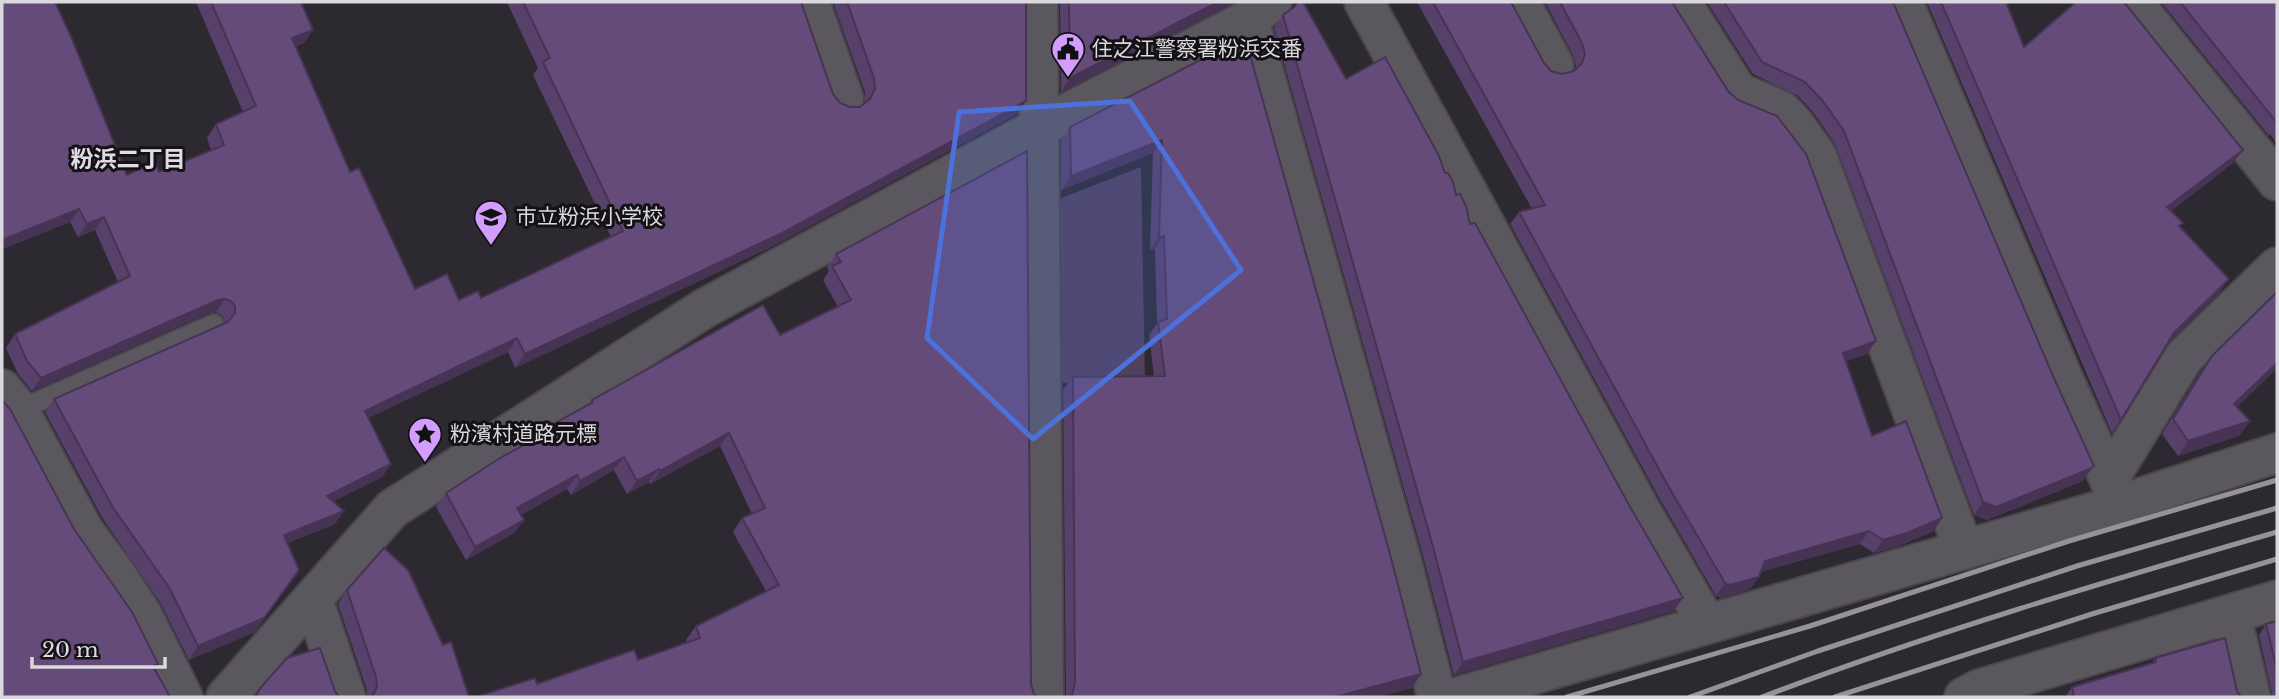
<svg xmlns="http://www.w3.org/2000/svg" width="2279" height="699" viewBox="0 0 2279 699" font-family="'Libre Baskerville','Noto Sans JP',serif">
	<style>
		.green { fill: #4f405c }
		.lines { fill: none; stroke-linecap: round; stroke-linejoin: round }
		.service-casing { stroke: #49454b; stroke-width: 23 }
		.minor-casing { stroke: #49454b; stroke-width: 42 }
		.service { stroke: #5b575f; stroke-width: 19 }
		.minor { stroke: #5b575f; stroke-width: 38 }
		.rail { stroke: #959298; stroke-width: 5 }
		.wall { fill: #574069 }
		.shaded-wall { fill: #473455 }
		.building { fill: #654b7a; stroke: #473455; stroke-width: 2 }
		.marked { fill: #4d71da; fill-opacity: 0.2; stroke: #4d71da; stroke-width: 5; stroke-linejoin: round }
		.labels { text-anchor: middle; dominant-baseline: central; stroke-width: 6; stroke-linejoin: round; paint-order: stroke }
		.poi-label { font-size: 21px; fill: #dcd9de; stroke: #141216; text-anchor: start }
		.neighbourhood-label { font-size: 23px; font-weight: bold; fill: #e0dbe4; stroke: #141216 }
	</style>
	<rect width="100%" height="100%" fill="#2c2930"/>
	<polygon class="green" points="1141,167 1145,382 1057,383 1059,199"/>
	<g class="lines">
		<defs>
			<polyline id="service" points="19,410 214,324"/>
			<g id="minor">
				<polyline points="810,2 844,99"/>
				<polyline points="1038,2 1044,697"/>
				<polyline points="1364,2 1639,507 1707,624"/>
				<polyline points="1520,2 1554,65"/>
				<polyline points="1681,2 1738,92 1781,110 1795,125 1817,156 1964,550"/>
				<polyline points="1903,2 2064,380 2109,479 2118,505"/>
				<polyline points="2133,2 2277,181"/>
				<polyline points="1249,19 1402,562 1437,697"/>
				<polyline points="2,389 19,410 84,531 116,574 142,614 183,697"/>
				<polyline points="2109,479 2184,357 2277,267"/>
				<polyline points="313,599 346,697"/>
				<polyline points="2231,614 2251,697"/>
				<polyline points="226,697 392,509 705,308 1038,128 1249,19 1272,2"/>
				<polyline points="1457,697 2118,505 2277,453"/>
				<polyline points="1964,697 1979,689 2277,600"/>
			</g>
		</defs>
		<use href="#service" class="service-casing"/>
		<use href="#minor" class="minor-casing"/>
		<use href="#service" class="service"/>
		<use href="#minor" class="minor"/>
		<g class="rail">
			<polyline points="1567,697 1810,626 2069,541 2277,480"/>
			<polyline points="1690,697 1818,651 2077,566 2277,508"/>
			<path d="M1762 697C1931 633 2104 582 2277 532"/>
			<polyline points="1835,697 2092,614 2277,559"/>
		</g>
	</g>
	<g class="wall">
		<polygon points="2,2 127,175 159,172 211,150 207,138 216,124 243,112 196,2 301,2 304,43 296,46 350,172 415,289 459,300 481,298 611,237 533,75 538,68 507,2 801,2 833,94 840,103 850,107 860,107 865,103 865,92 833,2 1026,2 1026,101 1017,114 773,246 515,368 508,352 368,418 391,464 382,477 333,501 335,524 287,543 255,632 189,660 160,602 103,519 45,412 54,399 226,323 225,320 222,315 216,312 209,313 32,391 18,374 6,348 15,334 118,282 95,230 78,237 70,222 2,249"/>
		<polygon points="1060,2 1235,2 1061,92"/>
		<polygon points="1417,2 1511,2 1544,63 1551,71 1562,74 1574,70 1576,66 1573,55 1545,2 1672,2 1867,354 1846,361 1872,436 1934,531 1899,546 1874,553 1860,544 1760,572 1750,589 1721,598 1716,596 1658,496 1510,224 1519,212 1532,209"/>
		<polygon points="1707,2 1893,2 2083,481 1987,520 1974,515 1835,144 1813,112 1797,95 1753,74"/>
		<polygon points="1927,2 2006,2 2024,47 2234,162 2171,211 2183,223 2180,227 2220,292 2168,343 2112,433"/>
		<polygon points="2161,2 2277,2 2277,144 2270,134 2269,136"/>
		<polygon points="1283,15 1346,79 1445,173 1470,224 1674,611 1454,675 1423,556 1274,28"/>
		<polygon points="1245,37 1421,674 1412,688 1376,697 1066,697 1063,390 1073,377 1154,376 1149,335 1157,324 1155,249 1150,250 1153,153 1061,190 1061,141 1070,127"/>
		<polygon points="836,254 1031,684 1034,694 537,684 638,660 687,643 686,640 696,626 766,591 733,532 742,518 752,514 720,446 650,484 649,482 627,494 614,470 571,495 567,489 521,515 524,520 514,533 466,560 436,507 446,493 545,434 550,426 590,404 592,400 780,335 838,307 823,280 829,271 827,267"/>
		<polygon points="2277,292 2277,368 2237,407 2250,421 2239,436 2178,456 2162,434 2201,371 2212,356"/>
		<polygon points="347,590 443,645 469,697 367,697 367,690 338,604"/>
		<polygon points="2277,621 2277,697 2272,697 2272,693 2259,635 2266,624"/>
		<polygon points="2155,658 2237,691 2241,697 2065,697 2072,687 2152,663"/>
	</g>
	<g class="shaded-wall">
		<polygon points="1218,2 1235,2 1061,92 1070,78"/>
		<polygon points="313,30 304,43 283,52 292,38"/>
		<polygon points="1026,101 1017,114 773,246 515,368 525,354"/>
		<polygon points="1162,140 1153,153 1061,190 1071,176"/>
		<polygon points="2243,150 2234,162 2159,220 2167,207"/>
		<polygon points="79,209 70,222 2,249 2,240"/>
		<polygon points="104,217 95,230 78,237 87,224"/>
		<polygon points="1164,236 1155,249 1150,250 1159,237"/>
		<polygon points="2229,279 2220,292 2166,345 2174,333"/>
		<polygon points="225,299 216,312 209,313 32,391 41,378 218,300"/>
		<polygon points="517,338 508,352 355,424 365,411"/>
		<polygon points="1876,341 1867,354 1834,365 1843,353"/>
		<polygon points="2277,363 2277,368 2224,419 2234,404"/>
		<polygon points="2250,421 2239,436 2178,456 2188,441"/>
		<polygon points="729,433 720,446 650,484 660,471"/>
		<polygon points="624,457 614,470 571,495 580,481"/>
		<polygon points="391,464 382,477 318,509 327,496"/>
		<polygon points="2092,468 2083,481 1987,520 1974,515 1983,502"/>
		<polygon points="659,469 649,482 627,494 637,481"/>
		<polygon points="577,475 567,489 508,522 517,508"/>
		<polygon points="344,511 335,524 275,548 284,535"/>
		<polygon points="1942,518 1934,531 1899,546 1874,553 1883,540"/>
		<polygon points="524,520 514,533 466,560 475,547"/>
		<polygon points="1869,531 1860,544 1756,573 1765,561"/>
		<polygon points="299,570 255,632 189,660 198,646"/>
		<polygon points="1759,577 1750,589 1721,598 1716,596 1725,583"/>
		<polygon points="1683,598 1674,611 1454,675 1463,662"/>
		<polygon points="1421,674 1412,688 1376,697 1335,697"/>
	</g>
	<g class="building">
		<polygon points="2,2 55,2 72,39 127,175 155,162 159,172 224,145 216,124 256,106 211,2 301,2 313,30 292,38 350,172 359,168 415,289 447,274 459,300 478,291 481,298 623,231 543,62 550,58 523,2 801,2 833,94 840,103 850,107 860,107 870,99 875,89 874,78 847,2 1026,2 1026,101 782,233 525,354 517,338 365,411 391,464 327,496 344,511 284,535 299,570 264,618 198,646 170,589 112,506 54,399 228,322 235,313 235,306 231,301 225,299 218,300 41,378 27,361 15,334 130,276 104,217 87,224 79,209 2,240"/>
		<polygon points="1069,2 1218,2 1070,78"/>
		<polygon points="1298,2 1303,2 1346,79 1385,57 1439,156 1445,173 1448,173 1453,182 1456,195 1460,194 1466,206 1470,224 1475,223 1629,505 1683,598 1463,662 1432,543 1283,15 1294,7"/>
		<polygon points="1433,2 1511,2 1544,63 1551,71 1562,74 1574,71 1582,63 1585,54 1582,43 1560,2 1672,2 1728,91 1738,100 1777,116 1806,154 1876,341 1843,353 1872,436 1906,421 1942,518 1907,533 1883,540 1869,531 1765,561 1759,577 1730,585 1725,583 1667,484 1519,212 1545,205"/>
		<polygon points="1724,2 1893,2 2053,376 2094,466 2092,468 1996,507 1983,502 1844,131 1822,100 1805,82 1762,62"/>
		<polygon points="1941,2 2006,2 2024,47 2076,2 2124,2 2243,150 2167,207 2183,223 2179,226 2229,279 2174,333 2121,420"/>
		<polygon points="2180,2 2277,2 2277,123"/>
		<polygon points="1245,37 1390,554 1421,674 1335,697 1070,697 1072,695 1075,683 1073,377 1165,376 1158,322 1167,319 1164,236 1159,237 1162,140 1071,176 1070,127"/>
		<polygon points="1027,151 1031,684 1034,694 1037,697 476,697 535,678 537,684 634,650 638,660 700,638 696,626 779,585 742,518 765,508 729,433 660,471 659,469 637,481 624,457 580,481 577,475 517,508 524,520 475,547 446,493 500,458 551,430 550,426 593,402 592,400 763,305 780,335 851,300 832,266 841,262 836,254"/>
		<polygon points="2277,292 2277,363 2234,404 2250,421 2188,441 2173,419 2212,356"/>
		<polygon points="2,400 10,409 74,529 132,612 158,664 153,666 170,697 2,697"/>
		<polygon points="384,548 408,570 443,645 451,642 469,697 372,697 377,687 376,677 347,590"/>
		<polygon points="2277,621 2277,670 2266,624"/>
		<polygon points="2225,638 2237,691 2241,697 2074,697 2072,687 2156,662 2155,658"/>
		<polygon points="320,648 335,691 339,697 258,697 257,694 262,686 287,658"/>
	</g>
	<path class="marked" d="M1130 101 1241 270 1033 439 927 338 959 112Z"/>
	<defs>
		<symbol id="civic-pin" viewBox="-11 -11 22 30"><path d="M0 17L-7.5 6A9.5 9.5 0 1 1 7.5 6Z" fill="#d29dfd" stroke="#141216"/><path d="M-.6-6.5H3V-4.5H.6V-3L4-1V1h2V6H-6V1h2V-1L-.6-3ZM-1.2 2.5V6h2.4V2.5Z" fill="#111"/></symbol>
		<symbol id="school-pin" viewBox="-11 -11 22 30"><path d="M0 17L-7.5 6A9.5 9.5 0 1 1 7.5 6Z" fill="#d29dfd" stroke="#141216"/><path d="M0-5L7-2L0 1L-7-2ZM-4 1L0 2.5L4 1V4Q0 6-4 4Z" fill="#111"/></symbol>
		<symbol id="sight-pin" viewBox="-11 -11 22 30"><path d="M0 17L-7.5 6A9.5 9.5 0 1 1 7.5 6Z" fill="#d29dfd" stroke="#141216"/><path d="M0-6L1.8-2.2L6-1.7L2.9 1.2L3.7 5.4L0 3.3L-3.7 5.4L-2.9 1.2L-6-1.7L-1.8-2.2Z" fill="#111"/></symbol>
	</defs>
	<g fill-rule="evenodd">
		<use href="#civic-pin" x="1049" y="30" width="38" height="52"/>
		<use href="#school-pin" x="472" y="198" width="38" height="52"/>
		<use href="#sight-pin" x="406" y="415" width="38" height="52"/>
	</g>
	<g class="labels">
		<g class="poi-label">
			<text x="1092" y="49">住之江警察署粉浜交番</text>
			<text x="516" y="217">市立粉浜小学校</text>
			<text x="450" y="434">粉濱村道路元標</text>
		</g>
		<g class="neighbourhood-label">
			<text x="128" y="159">粉浜二丁目</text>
		</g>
	</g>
	<rect width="2279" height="699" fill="none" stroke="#dcd9de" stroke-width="7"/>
	<path d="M32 657v10h133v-10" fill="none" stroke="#dcd9de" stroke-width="3.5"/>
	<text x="42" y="657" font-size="21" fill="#dcd9de" stroke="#141216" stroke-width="5" paint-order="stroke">20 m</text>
</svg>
